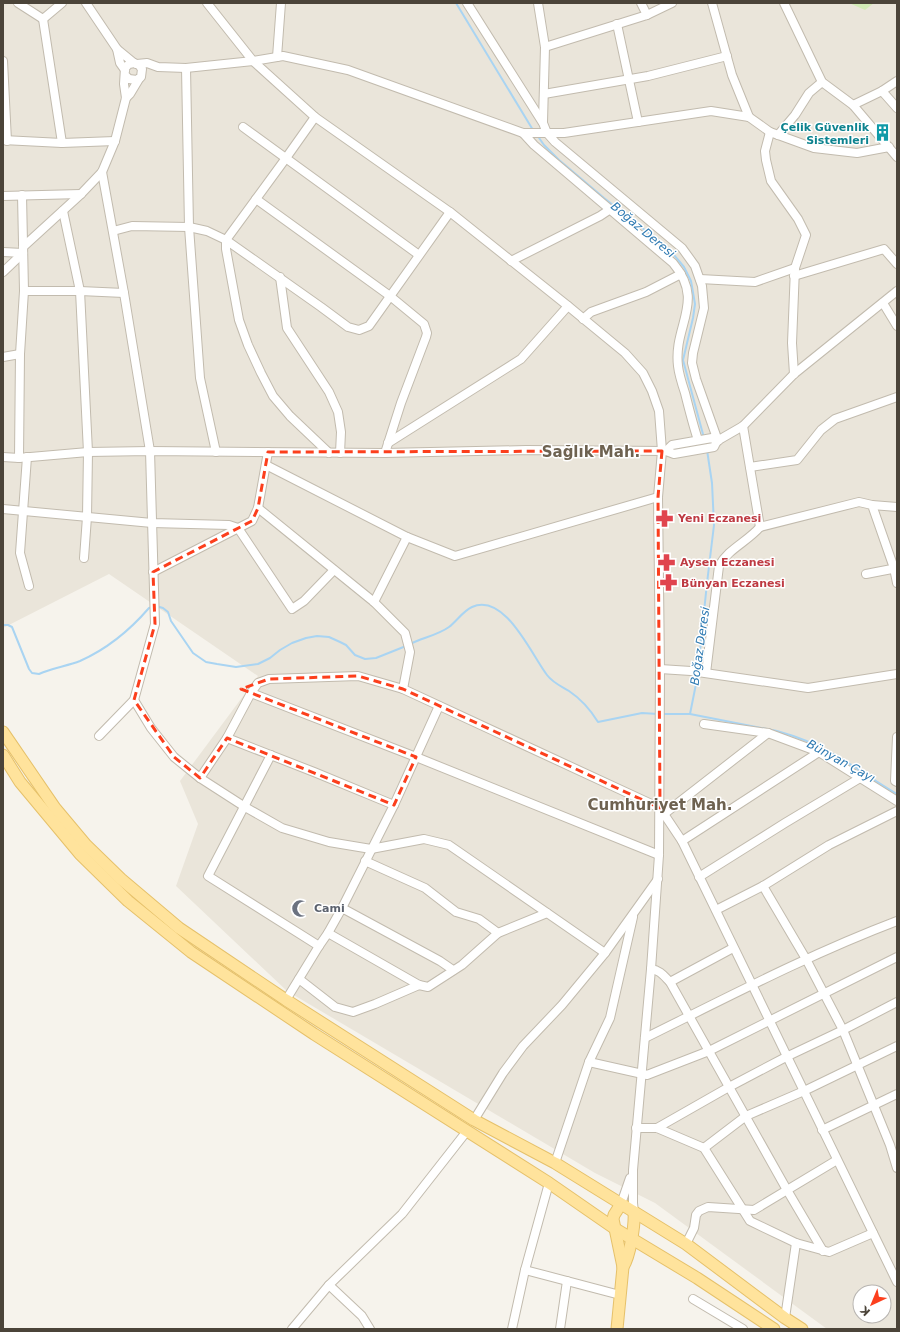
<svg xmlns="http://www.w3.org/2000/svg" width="900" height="1332" viewBox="0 0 900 1332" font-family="'DejaVu Sans',sans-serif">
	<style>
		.residential { fill: #eae5da; fill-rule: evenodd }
		.green { fill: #d2eab5 }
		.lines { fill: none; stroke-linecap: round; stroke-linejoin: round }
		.stream { stroke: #a9d4f2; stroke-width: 2 }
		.minor-casing { stroke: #c2bbae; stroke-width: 10 }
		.major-casing { stroke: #e6c16a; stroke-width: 13 }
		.minor { stroke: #fff; stroke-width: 8 }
		.major { stroke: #ffe39c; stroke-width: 11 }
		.marked { fill: none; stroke: #fc3f1d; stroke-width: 3; stroke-dasharray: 8 5; stroke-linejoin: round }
		.labels { text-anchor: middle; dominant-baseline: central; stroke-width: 3; stroke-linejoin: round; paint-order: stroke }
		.culture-label { font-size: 11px; font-weight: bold; fill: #0d838f; stroke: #fff; text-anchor: end }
		.health-label { font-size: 11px; font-weight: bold; fill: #be3a42; stroke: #fff; text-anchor: start }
		.worship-label { font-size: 11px; font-weight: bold; fill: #5b616d; stroke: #fff; text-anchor: start }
		.water-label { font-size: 12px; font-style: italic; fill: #2e7ab2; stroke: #fff }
		.district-label { font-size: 15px; font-weight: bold; fill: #6e6250; stroke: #fff }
	</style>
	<rect width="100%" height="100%" fill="#f6f3ec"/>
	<path class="residential" d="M3 3H897V1329H827L655 1203 595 1173 287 991 176 886 198 824 180 781 258 676 109 574 3 628ZM860 1292H884V1316H860Z"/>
	<polygon class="green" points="849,3 874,3 865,10"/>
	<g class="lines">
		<g class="stream">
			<polyline points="456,3 533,130"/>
			<polyline points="537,135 544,145 559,160 604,198 669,249 684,267 691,281 695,304 693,318 683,360 704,438"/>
			<polyline points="156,606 163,608 168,612 171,621 193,653 206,662 217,664 236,667 258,664 270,658 280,650 292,643 306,638 317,636 329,637 340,642 346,645 355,655 365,659 376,658 406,646"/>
			<path d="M3 625H8L12 627 29 669 32 673 39 674C52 668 67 666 80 661 107 649 130 630 149 608L152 607"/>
			<path d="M410 644C422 638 438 635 449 627 457 621 463 611 472 607 505 592 532 656 547 675 553 683 561 686 569 691 581 699 590 709 598 722L642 713 658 714"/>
			<polyline points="698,670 707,583 714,525 712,483 707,450"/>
			<path d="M662 714H690L777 731C795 736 814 743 831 753 854 765 874 781 897 794"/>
			<polyline points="690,714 698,674"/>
		</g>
		<defs>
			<g id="minor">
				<polyline points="18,3 43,19 62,3"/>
				<polyline points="86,3 117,49"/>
				<polyline points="207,3 253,61 315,117 450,212 568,306 625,353 643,373 652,391 659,411 662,451 658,497 660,669 659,855 651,969 633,1170 633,1203 634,1212"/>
				<polyline points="467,3 543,123 547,133 555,142 682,248 695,266 702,286 704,308 693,353 692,363 696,379 718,441"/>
				<polyline points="538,3 545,47 543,122"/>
				<polyline points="641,3 647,15"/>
				<polyline points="712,3 732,75 749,117"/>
				<polyline points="784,3 822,82 853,105 897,157"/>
				<polyline points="43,19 62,143"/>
				<polyline points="617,24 638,122"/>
				<polyline points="545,47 647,15 672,3"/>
				<polyline points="277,57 281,3"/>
				<polyline points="3,61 7,141"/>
				<polyline points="137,64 147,63 158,67 186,68 253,61 283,56 348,70 523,133 564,133 711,111 749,117 770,132 814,148 857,153 889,147"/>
				<polyline points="186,68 189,227 200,378 216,452"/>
				<polyline points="125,70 120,63 117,49 134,63"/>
				<polyline points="882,91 897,108"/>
				<polyline points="544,94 648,76 727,56"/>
				<polyline points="126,98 130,94 139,79"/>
				<polyline points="853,105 882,91 897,81"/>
				<polyline points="315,117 286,158 226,240 226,249 239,320 248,345 261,373 273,396 290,416 329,453"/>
				<polyline points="243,127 419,255"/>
				<polyline points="770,132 765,151 766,160 771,181 798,219 806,235 795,268 792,343 794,374"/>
				<path d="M523 133 534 145 673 263C706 302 673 325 678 366 679 375 682 384 685 393 689 409 693 425 698 440"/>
				<polyline points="778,135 795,115 809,93 822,82"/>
				<polyline points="3,140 62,143 115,141"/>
				<polyline points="3,196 81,194"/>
				<polyline points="256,199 390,296 424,324 427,333 426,337 401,403 385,453"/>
				<polyline points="63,211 80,291 88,452 87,517 84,558"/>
				<polyline points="113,231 132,226 189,227 207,231 226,240 321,307 348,327 359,330 369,326 450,212"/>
				<polyline points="23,247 81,194 102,172 115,141 126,98 124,84 125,68 129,64 134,63 139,65 142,69 141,77 137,80 129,79 125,75"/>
				<polyline points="3,252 23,253"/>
				<polyline points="511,261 600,216 609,210"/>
				<polyline points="3,272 23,253"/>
				<polyline points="794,276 884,249 897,264"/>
				<polyline points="280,277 287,328 329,392 338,412 341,432 340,453"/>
				<polyline points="700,279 755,282 795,268"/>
				<polyline points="24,291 80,291 124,293"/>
				<polyline points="883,303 897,326"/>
				<polyline points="583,319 591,312 646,292 681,274"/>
				<polyline points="3,357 20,354"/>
				<polyline points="743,426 760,527 859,502 872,505 894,568 897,583"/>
				<polyline points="388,443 521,359 568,306"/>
				<polyline points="666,451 672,445 712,438 717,441"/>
				<polyline points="3,457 19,458 88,452 150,451 385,453 526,450 666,451 674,454 714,447 717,441 743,426 794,374 897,291"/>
				<polyline points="27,457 20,553 29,586"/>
				<polyline points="19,458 20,354 24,291 22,195"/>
				<polyline points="266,465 407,537 455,556 658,497"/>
				<polyline points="750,467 797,460 821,430 835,419 897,397"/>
				<polyline points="872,505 897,507"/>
				<polyline points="258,508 374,602 405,633 410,652 403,689"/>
				<polyline points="3,509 152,523 229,525 238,528 292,609 304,601 334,570"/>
				<polyline points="153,572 252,521 258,508 268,452"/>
				<polyline points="866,574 897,568"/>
				<polyline points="374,602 407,537"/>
				<polyline points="660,669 691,671 808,688 897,674"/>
				<path d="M706 673 719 566C728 549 747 542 760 527"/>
				<polyline points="251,693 416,757 659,855"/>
				<polyline points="134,700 151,728 174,757 200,778 245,807 282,828 329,842 371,849 424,839 449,845 605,953"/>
				<polyline points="704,724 768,733 819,752 897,801"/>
				<polyline points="99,736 134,700 155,624 150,451 124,293 102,172"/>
				<polyline points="897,737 895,781 897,782"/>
				<polyline points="227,738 314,772 394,805"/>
				<polyline points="271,755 208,876 319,946"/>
				<polyline points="200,778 227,738 251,693 258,683 269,679 358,676 403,689 660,808 682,841 897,1282"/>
				<polyline points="664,814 768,733"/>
				<polyline points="682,841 819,752"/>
				<polyline points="365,861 425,888 456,912 479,919 498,933"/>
				<polyline points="699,877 785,823 860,778"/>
				<polyline points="763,886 806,959 843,1030 890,1145 897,1168"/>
				<polyline points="342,908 440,961 453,970"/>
				<polyline points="716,910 763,886 829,845 897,811"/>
				<polyline points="328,933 419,985 428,987 462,965 498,933 547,913"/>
				<path d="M651 969C660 970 664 976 670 982L733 948"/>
				<polyline points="299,979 335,1007 353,1012 375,1004 419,985"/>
				<polyline points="670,982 787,1190 823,1251"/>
				<polyline points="286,1000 319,946 328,933 342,908 394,805 439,706"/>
				<path d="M645 1038C728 997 810 954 897 921"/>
				<polyline points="589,1062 647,1075 709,1051 897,957"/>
				<polyline points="474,1120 503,1073 523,1046 562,1005 605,953 658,879"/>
				<polyline points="636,1128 657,1128 704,1148 750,1221 796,1243 829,1252 873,1233"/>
				<polyline points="657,1128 729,1087 786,1057 843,1030 897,1002"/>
				<polyline points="822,1130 897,1094"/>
				<polyline points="704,1148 746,1116 804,1091 897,1046"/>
				<polyline points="555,1163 589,1062 610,1018 633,917"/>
				<polyline points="621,1204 630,1178"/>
				<polyline points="686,1244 694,1228 696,1215 699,1211 708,1207 754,1210 837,1160"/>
				<polyline points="525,1270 620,1295"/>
				<polyline points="693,1299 743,1329"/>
				<polyline points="785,1318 796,1243"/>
				<polyline points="292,1329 329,1285"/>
				<polyline points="370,1329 362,1316 329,1285 402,1214 467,1131"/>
				<polyline points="512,1329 525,1270 549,1183"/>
				<polyline points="560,1329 567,1281"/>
			</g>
			<g id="major">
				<polyline points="3,732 55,808 86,845 121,879 179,928 286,1000 474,1120 555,1163 686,1244 785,1318 802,1329"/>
				<polyline points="3,755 20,782 80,854 128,901 191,952 314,1034 549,1183 614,1228 697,1278 774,1329"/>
				<polyline points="621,1204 614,1215 613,1219 623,1267"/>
				<path d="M617 1329 623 1267C630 1256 635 1225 634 1212"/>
			</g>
		</defs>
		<use href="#minor" class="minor-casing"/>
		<use href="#major" class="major-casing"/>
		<use href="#minor" class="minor"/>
		<use href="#major" class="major"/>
	</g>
	<path class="marked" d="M662 451 658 497 660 808 403 689 358 676 269 679 241 689 416 757 394 805 227 738 200 778 174 757 134 700 155 624 153 572 252 521 258 508 268 452Z"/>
	<defs>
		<symbol id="building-bare" viewBox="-9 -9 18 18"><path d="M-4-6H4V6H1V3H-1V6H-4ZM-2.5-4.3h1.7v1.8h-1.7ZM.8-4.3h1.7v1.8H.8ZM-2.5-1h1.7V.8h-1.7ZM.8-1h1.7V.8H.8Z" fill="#0f9aa8" stroke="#fff" stroke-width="2.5" paint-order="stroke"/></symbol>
		<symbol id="pharmacy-bare" viewBox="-9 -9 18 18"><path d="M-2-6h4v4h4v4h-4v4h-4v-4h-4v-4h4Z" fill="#e0444e" stroke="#fff" stroke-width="2.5" paint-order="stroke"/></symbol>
		<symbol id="mosque-bare" viewBox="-9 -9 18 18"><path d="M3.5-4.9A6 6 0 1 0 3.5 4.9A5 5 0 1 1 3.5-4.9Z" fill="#6b7280" stroke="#fff" stroke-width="2.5" paint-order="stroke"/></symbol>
	</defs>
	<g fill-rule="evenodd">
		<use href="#building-bare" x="870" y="120" width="25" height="25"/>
		<use href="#pharmacy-bare" x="652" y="506" width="25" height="25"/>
		<use href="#pharmacy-bare" x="654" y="550" width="25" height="25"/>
		<use href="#pharmacy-bare" x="656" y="570" width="25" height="25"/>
		<use href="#mosque-bare" x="288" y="896" width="25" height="25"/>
	</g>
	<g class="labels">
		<g class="culture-label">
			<text x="869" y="127">Çelik Güvenlik<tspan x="869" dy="13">Sistemleri</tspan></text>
		</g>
		<g class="health-label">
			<text x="678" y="518">Yeni Eczanesi</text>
			<text x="680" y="562">Aysen Eczanesi</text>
			<text x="681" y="583">Bünyan Eczanesi</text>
		</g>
		<g class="worship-label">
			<text x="314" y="908">Cami</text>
		</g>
		<g class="water-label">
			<text transform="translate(643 230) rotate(40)">Boğaz Deresi</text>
			<text transform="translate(700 646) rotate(-82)">Boğaz Deresi</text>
			<text transform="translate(841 761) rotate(29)">Bünyan Çayı</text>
		</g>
		<g class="district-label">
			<text x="591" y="452">Sağlık Mah.</text>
			<text x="660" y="805">Cumhuriyet Mah.</text>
		</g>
	</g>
	<rect width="900" height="1332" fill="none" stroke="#4b4439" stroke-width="8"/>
	<g transform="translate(872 1304) rotate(224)"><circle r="19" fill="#ffffff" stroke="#b7b4b0"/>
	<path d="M0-3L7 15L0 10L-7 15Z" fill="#fc3f1d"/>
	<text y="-6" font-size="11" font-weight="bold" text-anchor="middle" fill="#4b4439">K</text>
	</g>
</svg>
